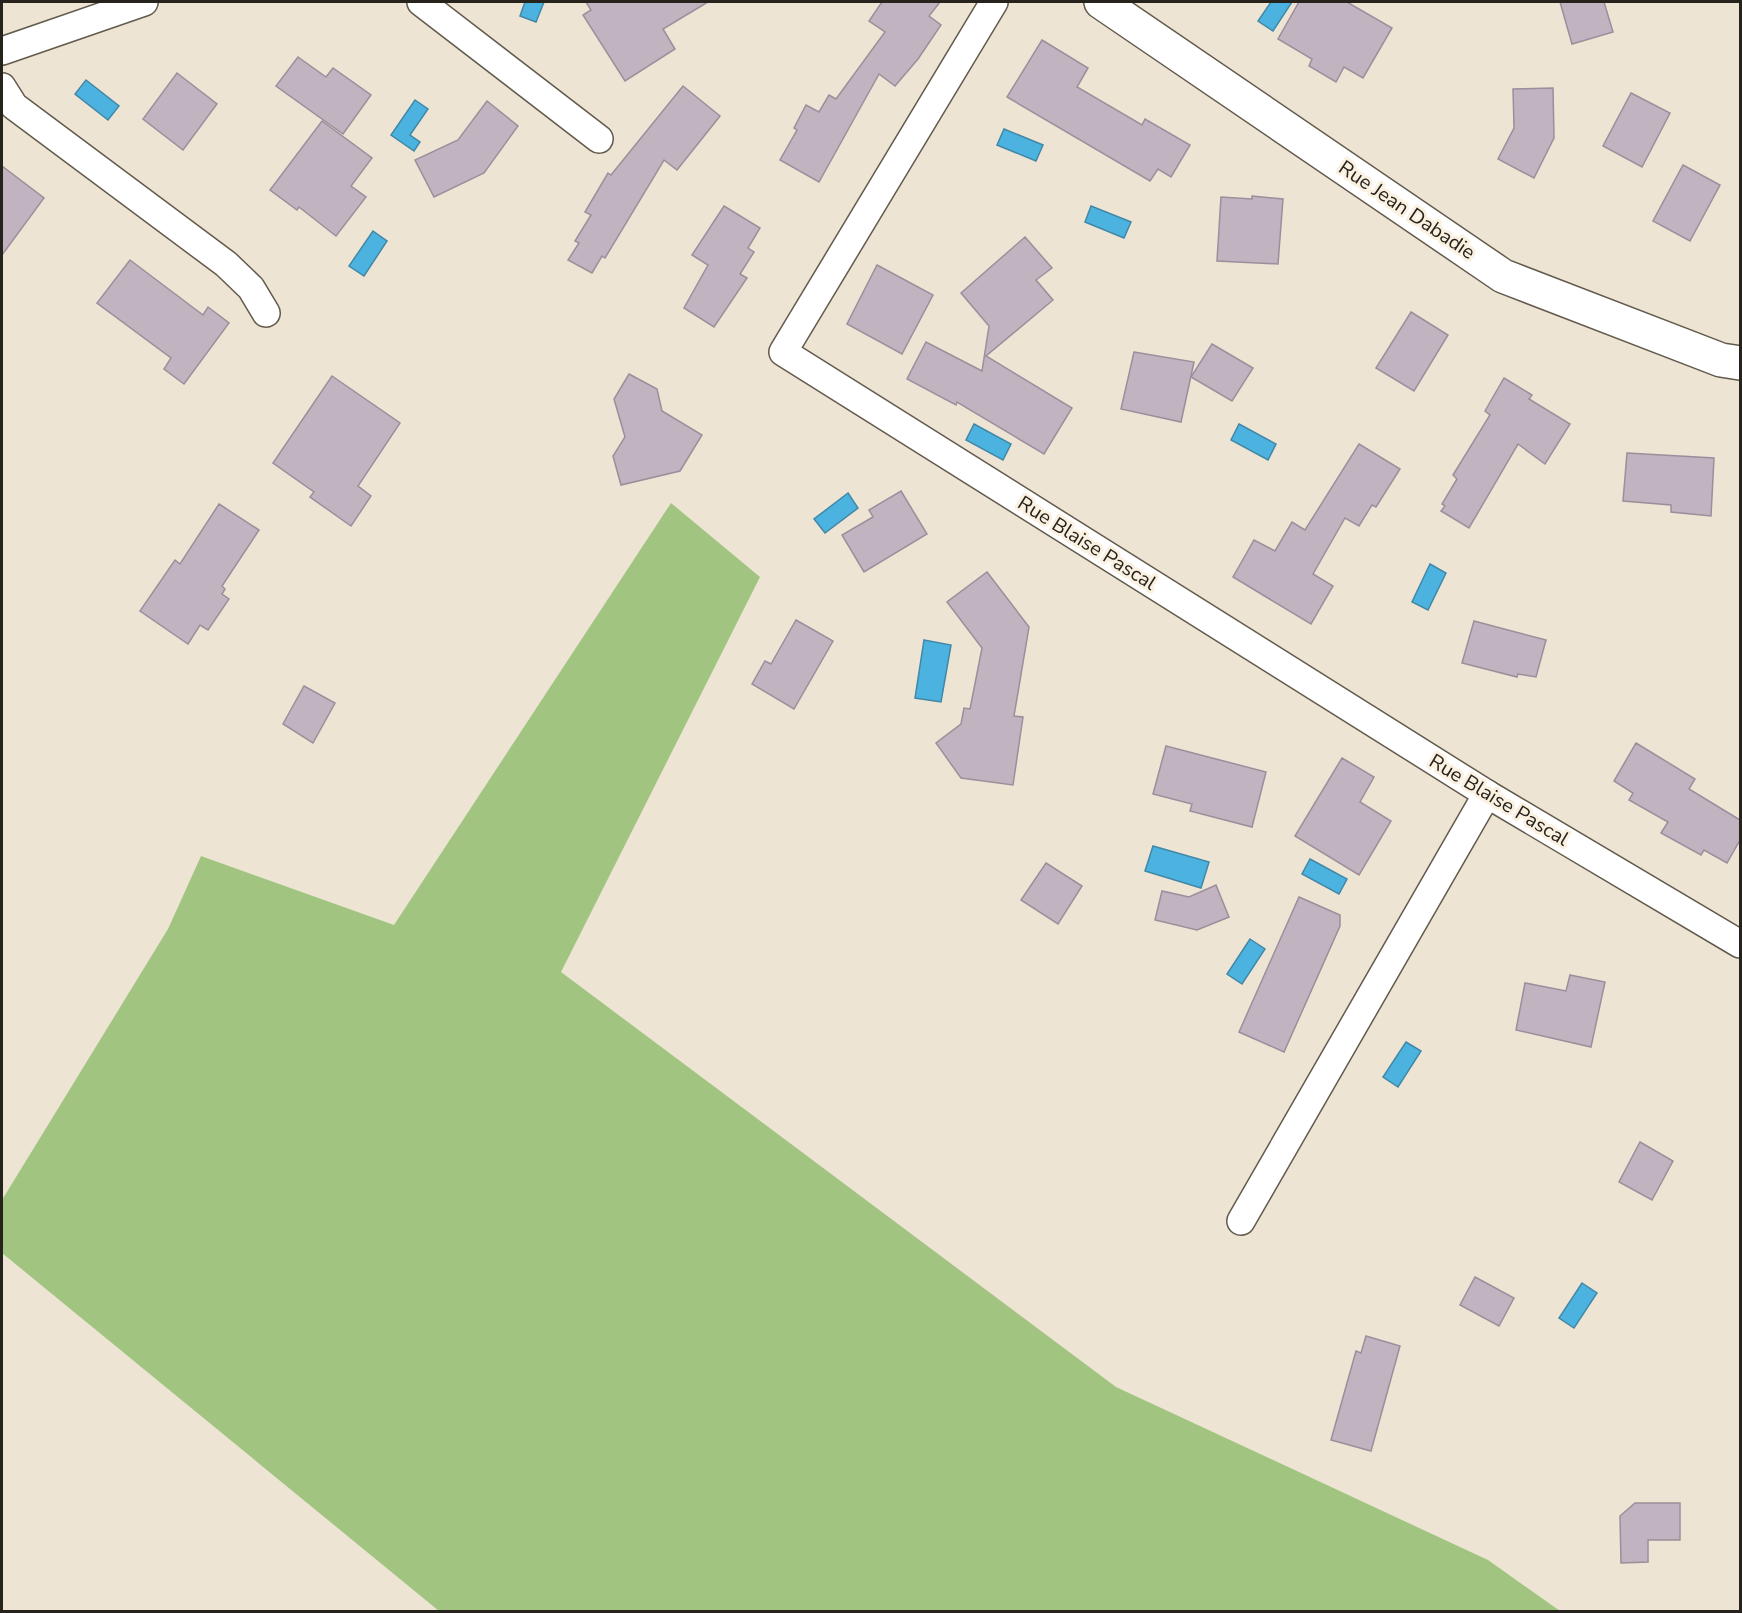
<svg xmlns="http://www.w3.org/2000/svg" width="1742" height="1613" viewBox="0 0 1742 1613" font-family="'Nunito Sans',sans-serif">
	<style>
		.green { fill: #a1c481 }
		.water { fill: #4cb3e1; stroke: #4188a6; stroke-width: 1.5 }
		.building { fill: #c1b3c0; stroke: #9c8e9b; stroke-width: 1.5 }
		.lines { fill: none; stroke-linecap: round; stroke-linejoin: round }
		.minor-casing { stroke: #625a4c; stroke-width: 30 }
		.tertiary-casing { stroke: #625a4c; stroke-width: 36 }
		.minor { stroke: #fff; stroke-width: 27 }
		.tertiary { stroke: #fff; stroke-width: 33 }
		.labels { text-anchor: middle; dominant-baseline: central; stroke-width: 6; stroke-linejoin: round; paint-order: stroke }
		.street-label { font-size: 20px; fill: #26231d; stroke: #fbf1e1 }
	</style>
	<rect width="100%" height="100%" fill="#ede4d4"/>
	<polygon class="green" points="671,503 760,577 561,972 1116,1387 1488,1560 1560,1611 439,1611 2,1253 2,1200 168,929 201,856 394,925"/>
	<g class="water">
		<polygon points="525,2 544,2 536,22 520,16"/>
		<polygon points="1271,2 1292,2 1273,31 1258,21"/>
		<polygon points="86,80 119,106 108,120 75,94"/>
		<polygon points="415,100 428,109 410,135 420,142 414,151 391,135"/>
		<polygon points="1004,129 1043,145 1036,161 997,145"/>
		<polygon points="1091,206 1131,222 1124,238 1085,222"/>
		<polygon points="373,231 387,241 364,276 349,266"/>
		<polygon points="974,424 1011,444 1003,460 966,440"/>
		<polygon points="1239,424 1276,444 1268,460 1231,440"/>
		<polygon points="848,493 858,508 825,533 814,519"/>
		<polygon points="1430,564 1446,573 1428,610 1412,602"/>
		<polygon points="924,640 951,645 941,702 915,698"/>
		<polygon points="1153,846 1209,862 1201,888 1145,871"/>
		<polygon points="1310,859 1347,879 1339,894 1302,874"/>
		<polygon points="1250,939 1265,949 1242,984 1227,974"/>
		<polygon points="1406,1042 1421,1051 1398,1087 1383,1077"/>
		<polygon points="1582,1283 1597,1293 1574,1328 1559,1318"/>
	</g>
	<g class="building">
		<polygon points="586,2 708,2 663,29 675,49 625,81 583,15 591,10"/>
		<polygon points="882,2 940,2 929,16 941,25 918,59 895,86 879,74 819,182 780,160 797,130 794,128 806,105 819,112 829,95 836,99 885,32 869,21"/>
		<polygon points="1299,2 1347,2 1392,28 1363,78 1344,67 1336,82 1309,66 1312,59 1278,39"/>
		<polygon points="1560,2 1604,2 1613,32 1572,44"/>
		<polygon points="1042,40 1088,68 1077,87 1142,125 1145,119 1190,145 1171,177 1158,169 1150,181 1007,97"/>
		<polygon points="298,57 326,77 333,68 371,95 343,134 276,86"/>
		<polygon points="177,73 217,104 183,150 143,119"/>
		<polygon points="683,86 720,116 677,170 664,160 605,258 602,256 592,273 568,260 579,243 575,241 591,215 585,212 608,173 611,175"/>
		<polygon points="1553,88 1554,138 1534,178 1498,159 1514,128 1513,89"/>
		<polygon points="1631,93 1670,113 1642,167 1603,146"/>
		<polygon points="487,101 518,126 484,173 434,197 415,160 458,140"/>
		<polygon points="322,121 372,158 351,186 366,197 336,236 299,207 297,210 270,190"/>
		<polygon points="1683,165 1720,185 1690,241 1653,221"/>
		<polygon points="2,166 44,198 2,255"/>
		<polygon points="1252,196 1283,199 1278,264 1217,261 1221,197 1252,199"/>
		<polygon points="724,206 760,228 748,248 754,252 740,274 747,278 714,327 684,308 708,265 692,255"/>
		<polygon points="1025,237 1052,268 1036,280 1053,300 986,356 1072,408 1044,454 957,402 956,405 907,379 926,342 982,371 989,326 961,293"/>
		<polygon points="130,260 203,315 208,307 229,323 184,384 164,369 171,358 97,303"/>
		<polygon points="877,265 933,295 902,354 847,324"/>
		<polygon points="1411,312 1448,335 1414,391 1376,368"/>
		<polygon points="1212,344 1253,368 1232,401 1191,377"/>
		<polygon points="1134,352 1194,362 1181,422 1121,409"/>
		<polygon points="629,374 657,389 662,411 702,435 680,471 621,485 613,456 625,437 614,399"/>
		<polygon points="332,376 400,423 358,486 371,496 351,526 310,497 314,492 273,463"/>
		<polygon points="1504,378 1532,395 1529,399 1570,424 1545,464 1518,444 1469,528 1441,511 1445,506 1442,504 1457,479 1453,475 1490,415 1485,411"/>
		<polygon points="1359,444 1400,469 1376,507 1372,505 1359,526 1345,518 1313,574 1333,586 1311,624 1233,577 1254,540 1275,551 1292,522 1305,530"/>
		<polygon points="1627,453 1714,458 1711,516 1671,512 1671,505 1623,501"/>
		<polygon points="901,491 927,534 864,572 842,535 873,517 869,510"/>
		<polygon points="219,504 259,530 222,586 225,589 222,594 229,599 208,630 200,625 188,644 140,611 175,560 180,564"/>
		<polygon points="987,572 1029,627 1014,716 1023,717 1013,785 961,778 936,743 961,724 964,708 970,709 982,648 947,602"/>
		<polygon points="796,620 833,641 794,709 752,684 765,661 771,664"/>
		<polygon points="1474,621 1546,640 1536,677 1518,674 1517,677 1462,663"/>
		<polygon points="304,686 335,703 313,743 283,724"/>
		<polygon points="1636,743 1695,779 1689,789 1740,820 1740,840 1727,863 1704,850 1701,855 1661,833 1668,822 1629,800 1633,793 1614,781"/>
		<polygon points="1166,746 1266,772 1252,827 1190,811 1192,804 1153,794"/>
		<polygon points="1342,758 1374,777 1360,802 1391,821 1359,875 1295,836"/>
		<polygon points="1046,863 1082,886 1058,924 1021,900"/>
		<polygon points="1216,885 1229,917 1197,930 1155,920 1162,891 1189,897"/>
		<polygon points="1299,897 1340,915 1340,926 1284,1052 1239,1032"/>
		<polygon points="1570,975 1605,982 1591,1047 1516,1030 1525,983 1566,991"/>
		<polygon points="1640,1142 1673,1161 1652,1200 1619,1182"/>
		<polygon points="1475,1277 1514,1298 1499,1326 1460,1305"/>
		<polygon points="1366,1336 1400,1346 1371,1451 1331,1440 1356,1351 1361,1353"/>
		<polygon points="1635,1503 1680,1503 1680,1540 1648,1540 1648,1562 1621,1563 1620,1516"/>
	</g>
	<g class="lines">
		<defs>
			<g id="minor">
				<polyline points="421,2 599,139"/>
				<polyline points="994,2 783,352 1487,794 1740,944"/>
				<polyline points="2,51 144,2"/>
				<polyline points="2,87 14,106 226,264 251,288 266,313"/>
				<polyline points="1241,1221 1487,794"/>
			</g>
			<polyline id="tertiary" points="1101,2 1503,276 1721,360 1740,363"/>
		</defs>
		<use href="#minor" class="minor-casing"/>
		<use href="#tertiary" class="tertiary-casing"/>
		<use href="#minor" class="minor"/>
		<use href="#tertiary" class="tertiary"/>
	</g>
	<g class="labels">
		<g class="street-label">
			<text transform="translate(1407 210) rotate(34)">Rue Jean Dabadie</text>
			<text transform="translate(1087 543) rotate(32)">Rue Blaise Pascal</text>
			<text transform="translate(1499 800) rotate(31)">Rue Blaise Pascal</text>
		</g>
	</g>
	<rect width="1742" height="1613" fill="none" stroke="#26231d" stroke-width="6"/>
</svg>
